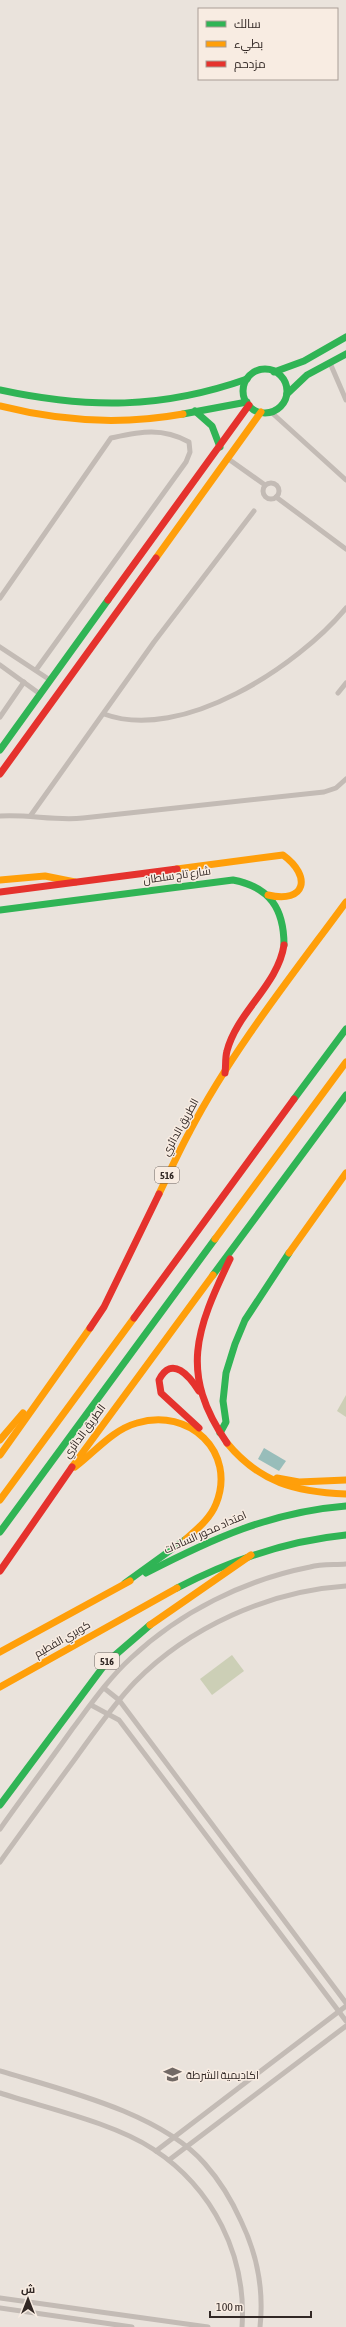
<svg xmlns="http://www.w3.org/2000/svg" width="346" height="2327" viewBox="0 0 346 2327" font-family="'Asap Condensed',Cairo,sans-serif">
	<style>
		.green { fill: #cccfb6 }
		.water { fill: #98bdba }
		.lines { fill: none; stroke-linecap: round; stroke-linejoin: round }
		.street { stroke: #c3bbb5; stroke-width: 5 }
		.fast { stroke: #30b455; stroke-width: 7 }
		.slow { stroke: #ff9f0a; stroke-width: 7 }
		.jam { stroke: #e5322d; stroke-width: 7 }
		.labels { text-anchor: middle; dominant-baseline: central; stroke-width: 3; stroke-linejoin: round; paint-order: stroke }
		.shield { fill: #f8ece2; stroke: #6d635e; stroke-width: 1 }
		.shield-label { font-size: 10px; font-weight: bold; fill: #322825 }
		.street-label { font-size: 11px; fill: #322825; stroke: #f8ece2 }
		.poi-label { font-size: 11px; fill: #322825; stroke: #f8ece2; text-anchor: start }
	</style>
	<rect width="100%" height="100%" fill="#eae3dc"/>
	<g class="green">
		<polygon points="346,1395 346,1417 337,1411"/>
		<polygon points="232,1655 244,1671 212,1695 200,1679"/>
	</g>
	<polygon class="water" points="264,1448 286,1461 279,1471 258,1459"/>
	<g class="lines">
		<g class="street">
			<polyline points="330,363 346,400"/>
			<polyline points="271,412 346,480"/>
			<polyline points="227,458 265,485"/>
			<circle cx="271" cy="491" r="8"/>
			<polyline points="276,497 346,549"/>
			<path d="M0 598 111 438C140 432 161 427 189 442L190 452 186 462 36 670"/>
			<polyline points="0,647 50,680"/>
			<polyline points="0,665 40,694"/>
			<polyline points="338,693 346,683"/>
			<path d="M104 714C182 743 298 666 346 608"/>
			<polyline points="0,717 24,682"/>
			<polyline points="31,815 154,642 254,511"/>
			<path d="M0 816C28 814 55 821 83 818L324 792 336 788 346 779"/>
			<polyline points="104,1688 119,1700 346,2003"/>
			<polyline points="91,1705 119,1720 346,2021"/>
			<path d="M0 1829C24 1795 49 1762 73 1728 91 1704 109 1678 131 1658 180 1612 244 1580 310 1567 321 1564 334 1565 346 1564"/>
			<path d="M0 1862C25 1827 50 1793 75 1759 94 1733 112 1706 135 1682 189 1627 269 1591 346 1586"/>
			<path d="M0 2071C63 2090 161 2113 205 2164 220 2181 232 2201 241 2221 257 2254 264 2290 260 2327"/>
			<path d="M0 2093C46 2108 114 2123 153 2149 213 2188 247 2256 242 2327"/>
			<polyline points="156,2151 346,2006"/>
			<polyline points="169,2160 346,2026"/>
			<polyline points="0,2298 208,2327"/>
			<polyline points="0,2308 132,2327"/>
		</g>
		<g class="fast">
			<circle cx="265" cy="391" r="22"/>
			<polyline points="274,372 304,361 346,337"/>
			<path d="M0 390C88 409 162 409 247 379"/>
			<polyline points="287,394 307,375 346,354"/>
			<polyline points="195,411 212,426 220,447"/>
			<polyline points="183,414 247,402"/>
			<polyline points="0,750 108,600"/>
			<path d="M0 910 233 880C270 887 284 909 284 945"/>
			<polyline points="294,1099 346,1029"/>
			<polyline points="213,1275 346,1095"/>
			<polyline points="220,1433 226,1422 223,1401 226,1373 235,1344 245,1320 289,1253"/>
			<polyline points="0,1532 215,1239"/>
			<path d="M146 1573C212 1539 270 1512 346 1506"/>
			<polyline points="125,1583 186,1539"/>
			<path d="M177 1588C231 1560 285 1541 346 1535"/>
			<polyline points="0,1805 106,1663 150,1625"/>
		</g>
		<g class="slow">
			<path d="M0 406C59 421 122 425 183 414"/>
			<polyline points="156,558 261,412"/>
			<path d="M177 869 283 855C312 876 306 904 268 895"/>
			<polyline points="0,880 45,876 75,882"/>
			<path d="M159 1194C169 1173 179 1151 190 1131 231 1052 293 974 346 902"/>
			<polyline points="215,1239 346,1062"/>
			<polyline points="289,1253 346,1173"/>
			<polyline points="0,1440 23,1413"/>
			<path d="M227 1443C260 1483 296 1492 346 1494"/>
			<polyline points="0,1455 90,1328"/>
			<polyline points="72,1467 213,1275"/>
			<path d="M75 1467C95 1452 112 1430 137 1423 189 1407 237 1452 216 1504 210 1519 197 1529 186 1539"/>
			<polyline points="277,1478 299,1482 346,1480"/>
			<polyline points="0,1500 134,1318"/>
			<polyline points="150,1625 251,1555"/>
			<polyline points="0,1652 130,1581"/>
			<polyline points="0,1687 177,1588"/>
		</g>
		<g class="jam">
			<polyline points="108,600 249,405"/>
			<polyline points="0,774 156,558"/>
			<polyline points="0,892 177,869"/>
			<path d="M225 1073C226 1066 225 1058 227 1051 237 1012 278 985 284 945"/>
			<polyline points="134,1318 294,1099"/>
			<polyline points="90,1328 104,1307 159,1194"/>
			<path d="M199 1391C190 1377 172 1354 159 1380L161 1393 199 1428"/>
			<path d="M227 1443C179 1373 196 1330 230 1259"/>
			<polyline points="0,1571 72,1467"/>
		</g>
	</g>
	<defs>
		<symbol id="university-bare" viewBox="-9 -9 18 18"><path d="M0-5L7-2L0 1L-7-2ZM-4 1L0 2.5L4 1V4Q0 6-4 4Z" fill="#726965" stroke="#f8ece2" stroke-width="2.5" paint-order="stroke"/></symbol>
	</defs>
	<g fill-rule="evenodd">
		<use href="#university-bare" x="160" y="2062" width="25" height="25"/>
	</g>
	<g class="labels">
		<g class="shield">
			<rect x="155" y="1167" width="24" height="16" rx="3"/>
			<rect x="95" y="1653" width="24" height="16" rx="3"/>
		</g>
		<g class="shield-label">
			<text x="167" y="1175">516</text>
			<text x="107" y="1661">516</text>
		</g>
		<g class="street-label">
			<text transform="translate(177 875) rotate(-8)">شارع تاج سلطان</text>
			<text transform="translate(180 1127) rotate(-61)">الطريق الدائري</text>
			<text transform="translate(84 1431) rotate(-54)">الطريق الدائري</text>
			<text transform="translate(205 1532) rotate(-24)">امتداد محور السادات</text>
			<text transform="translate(62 1639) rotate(-30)">كوبري الفطيم</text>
		</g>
		<g class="poi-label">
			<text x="186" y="2075">اكاديمية الشرطة</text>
		</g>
	</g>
	<rect x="198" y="8" width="140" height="72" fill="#f8ece2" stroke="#a99e96"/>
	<rect x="206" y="21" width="20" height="6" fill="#30b455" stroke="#a99e96"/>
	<text x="234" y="28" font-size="12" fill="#322825">سالك</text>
	<rect x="206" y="41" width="20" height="6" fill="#ff9f0a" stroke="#a99e96"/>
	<text x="234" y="48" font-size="12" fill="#322825">بطيء</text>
	<rect x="206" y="61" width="20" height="6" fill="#e5322d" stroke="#a99e96"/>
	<text x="234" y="68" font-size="12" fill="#322825">مزدحم</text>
	<g transform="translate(28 2299)" stroke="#f8ece2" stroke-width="3" paint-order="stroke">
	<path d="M0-3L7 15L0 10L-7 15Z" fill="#322825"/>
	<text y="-6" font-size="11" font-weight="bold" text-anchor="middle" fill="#322825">ش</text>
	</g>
	<path d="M210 2311v6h101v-6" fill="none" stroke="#322825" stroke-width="2"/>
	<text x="216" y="2311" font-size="12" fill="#322825" stroke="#f8ece2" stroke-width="3" paint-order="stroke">100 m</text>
</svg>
